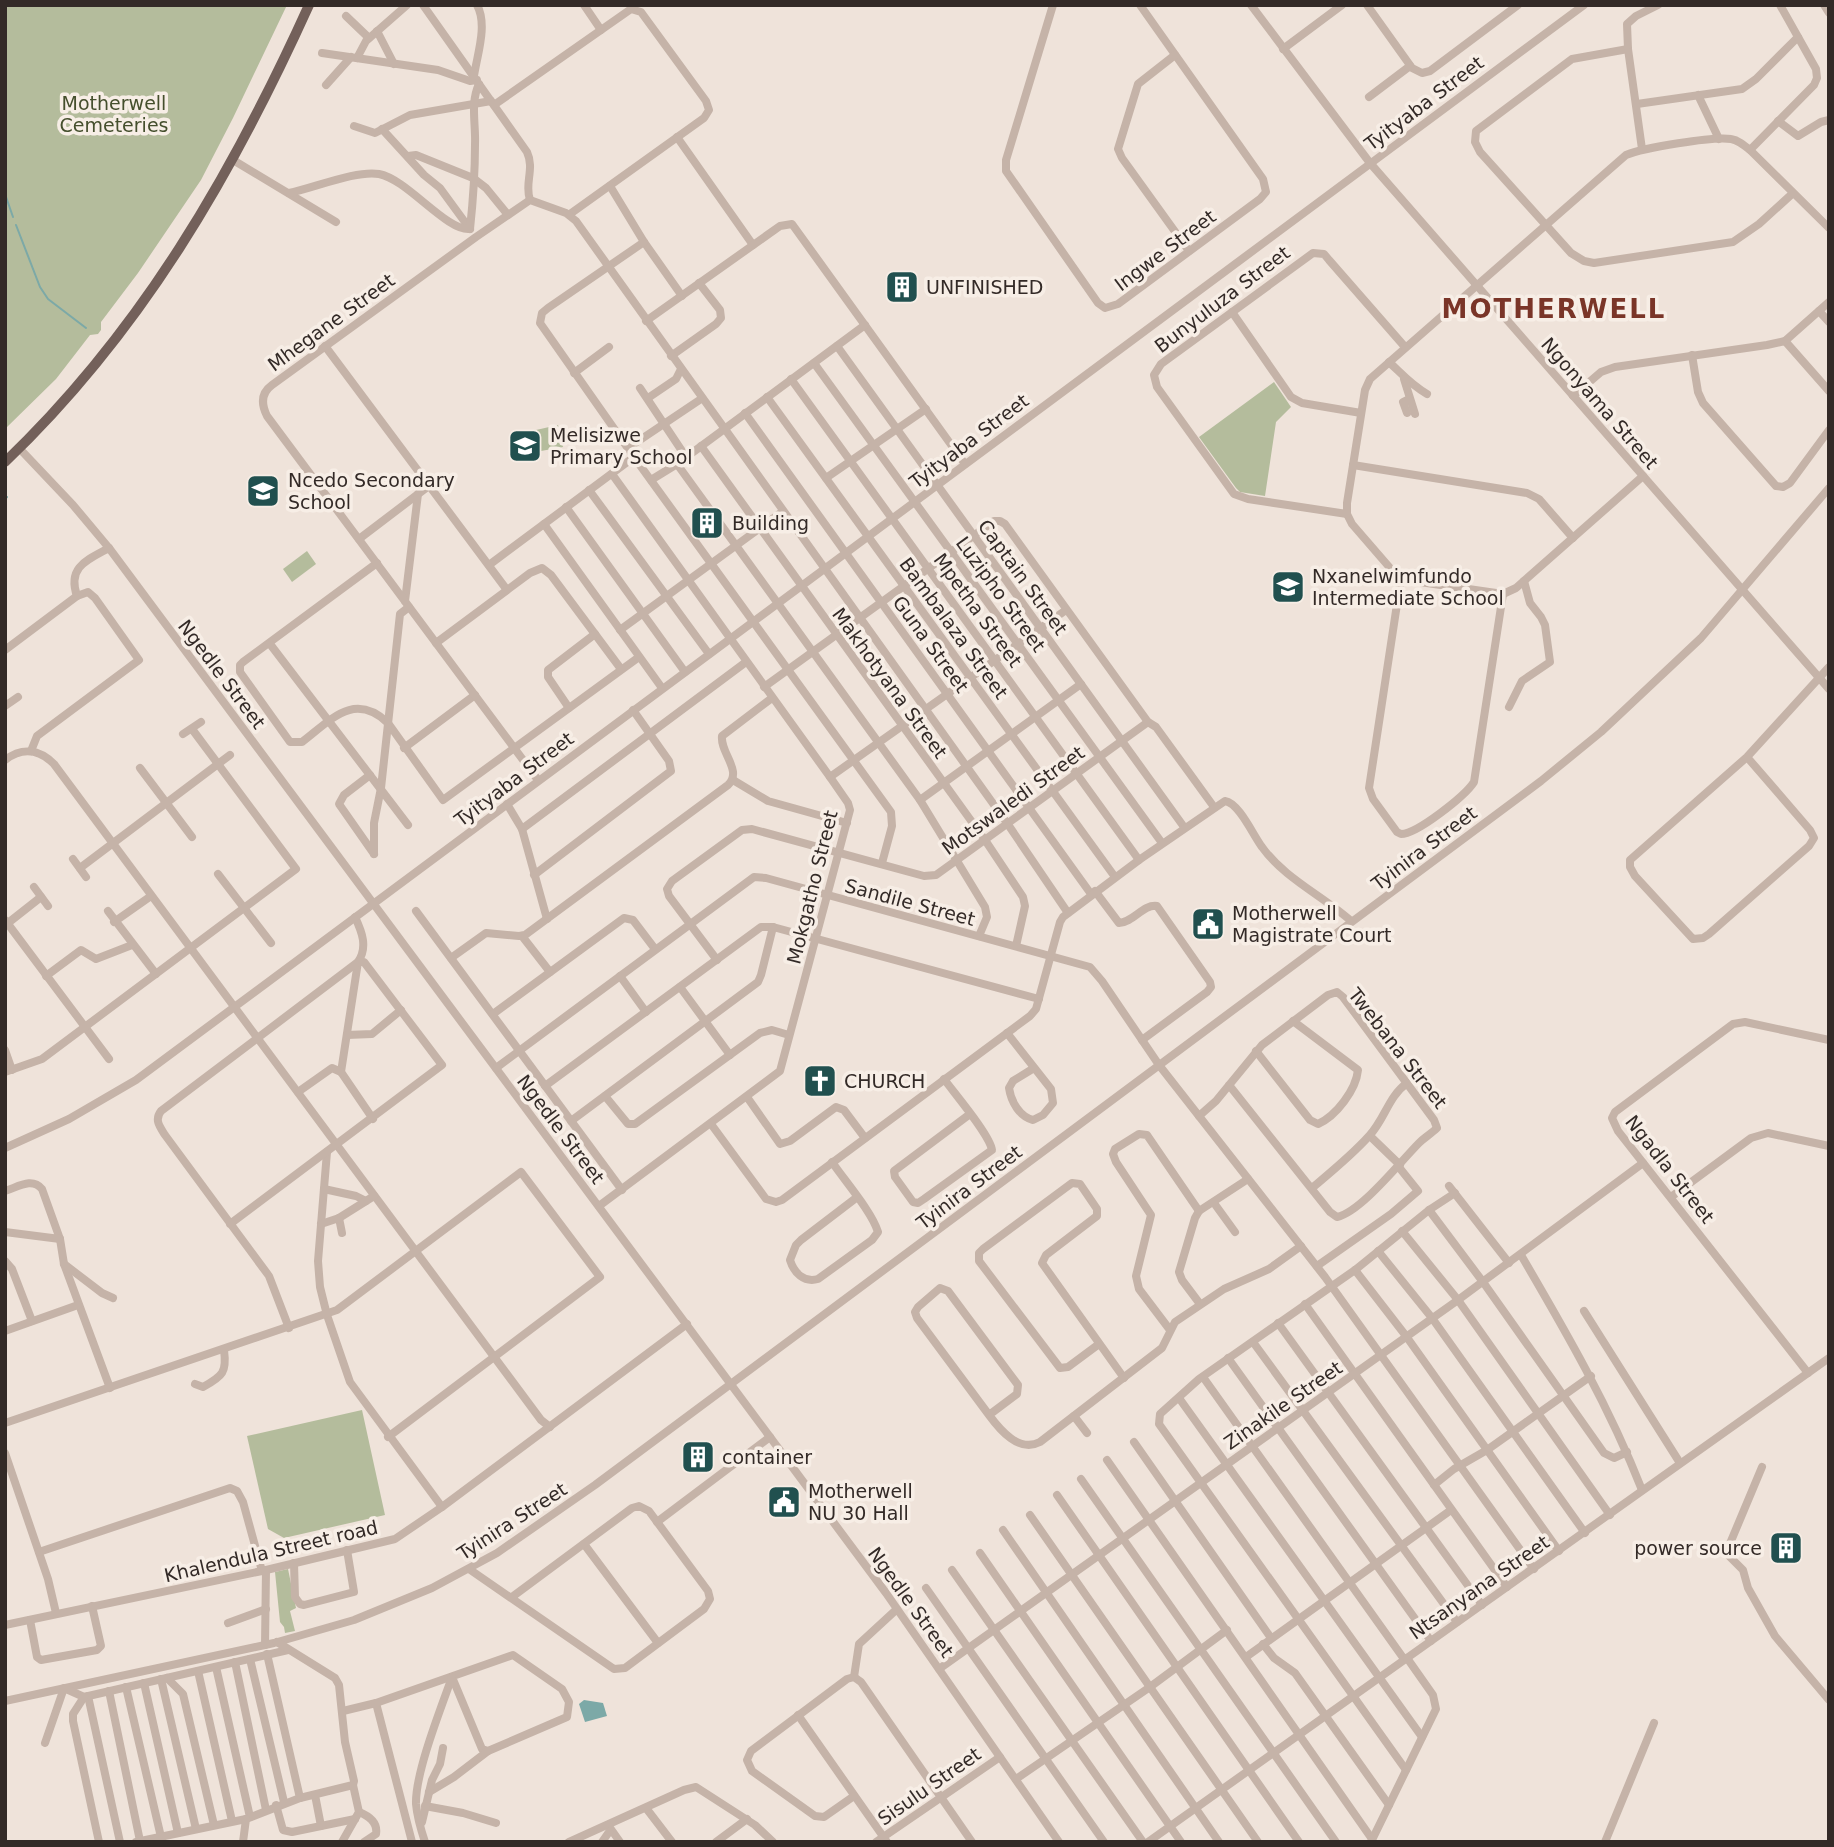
<svg xmlns="http://www.w3.org/2000/svg" width="1834" height="1847" viewBox="0 0 1834 1847" font-family="'DejaVu Sans',sans-serif">
	<style>
		.green { fill: #b4bc9c }
		.water { fill: #7ca9a7 }
		.lines { fill: none; stroke-linecap: round; stroke-linejoin: round }
		.stream { stroke: #7ca9a7; stroke-width: 2 }
		.minor { stroke: #c5b3a8; stroke-width: 8 }
		.major { stroke: #73605a; stroke-width: 10 }
		.labels { text-anchor: middle; dominant-baseline: central; stroke-width: 7; stroke-linejoin: round; paint-order: stroke }
		.park-label { font-size: 19px; fill: #454f2d; stroke: #f7eee6 }
		.street-label { font-size: 19px; fill: #332a27; stroke: #f7eee6 }
		.poi-label { font-size: 19px; fill: #332a27; stroke: #f7eee6; text-anchor: start }
		.district-label { font-size: 26px; font-weight: bold; letter-spacing: 2px; fill: #7a3528; stroke: #f7eee6 }
	</style>
	<rect width="100%" height="100%" fill="#efe3da"/>
	<g class="green">
		<polygon points="5,5 287,5 233,118 201,180 138,273 101,322 101,330 98,334 90,335 56,379 5,429"/>
		<polygon points="1274,382 1291,407 1276,422 1265,496 1240,492 1236,488 1199,437"/>
		<polygon points="558,425 563,447 541,451 536,430"/>
		<polygon points="307,551 316,564 292,582 283,569"/>
		<polygon points="362,1410 385,1515 284,1538 268,1529 247,1436"/>
		<polygon points="288,1569 296,1608 290,1611 295,1631 285,1633 284,1627 280,1622 275,1572"/>
	</g>
	<polygon class="water" points="584,1700 603,1703 607,1716 585,1722 579,1704"/>
	<g class="lines">
		<g class="stream">
			<polyline points="5,194 13,217"/>
			<polyline points="16,225 40,287 48,299 86,328"/>
			<polyline points="5,499 7,497"/>
		</g>
		<g class="minor">
			<path d="M423 5 527 152C535 169 524 184 530 200"/>
			<polyline points="584,5 601,30"/>
			<polyline points="1053,5 1006,160 1006,171 1098,303 1105,308 1118,304 1260,199 1266,192 1263,179 1140,5"/>
			<polyline points="1251,5 1370,163 1829,689"/>
			<polyline points="1367,5 1412,68 1422,73 1430,71 1518,5"/>
			<polyline points="1824,5 1829,13"/>
			<polyline points="346,16 369,38"/>
			<polyline points="377,31 394,64"/>
			<polyline points="1283,49 1342,5"/>
			<polyline points="1628,49 1572,59 1476,131 1475,142 1480,152 1571,253 1584,261 1594,263 1733,242 1759,224 1792,194"/>
			<polyline points="322,53 438,70 470,81 477,80"/>
			<polyline points="1175,55 1138,84 1118,149 1122,158 1189,251"/>
			<polyline points="357,58 366,41 407,5"/>
			<path d="M474 76C477 55 488 25 477 5"/>
			<polyline points="326,85 351,57"/>
			<polyline points="1698,95 1719,139"/>
			<polyline points="1369,97 1410,66"/>
			<polyline points="1637,104 1742,89 1756,79 1798,37"/>
			<polyline points="494,105 631,9 641,12 706,101 709,110 704,118 570,214"/>
			<polyline points="1778,121 1798,136 1821,122 1829,120"/>
			<polyline points="354,126 375,133 410,115 491,101"/>
			<polyline points="382,129 424,175 440,188 470,229"/>
			<polyline points="677,137 753,245"/>
			<polyline points="1642,149 1628,49 1627,24 1636,16 1658,5"/>
			<polyline points="1750,150 1814,85 1817,78 1816,69 1780,5"/>
			<polyline points="408,156 416,155 473,178 486,188 508,215"/>
			<polyline points="233,160 336,222"/>
			<polyline points="610,186 644,242 682,296"/>
			<path d="M289 193C314 188 356 170 379 174 407 179 447 232 470 229 473 201 475 172 475 145 476 124 470 103 479 84"/>
			<polyline points="644,242 548,308 542,313 540,323 634,457 891,812 892,826 882,863"/>
			<polyline points="1819,311 1829,322"/>
			<polyline points="1232,312 1291,397 1302,403 1361,413"/>
			<polyline points="646,321 780,226 792,224 965,464"/>
			<polyline points="1785,341 1829,391"/>
			<polyline points="325,346 507,590"/>
			<polyline points="837,346 1184,827"/>
			<polyline points="1692,355 1698,392 1703,403 1776,486 1783,487 1790,483 1829,430"/>
			<polyline points="671,356 716,324 721,318 720,310 699,283"/>
			<path d="M1389 362C1402 374 1411 385 1427 394"/>
			<polyline points="814,363 1162,843"/>
			<polyline points="574,373 609,347"/>
			<polyline points="791,379 1139,860"/>
			<polyline points="1404,379 1415,414"/>
			<polyline points="640,388 686,457"/>
			<polyline points="1573,396 1601,372 1615,367 1767,345 1785,341 1829,302"/>
			<polyline points="767,397 1115,877"/>
			<polyline points="648,398 676,379 681,369"/>
			<polyline points="745,413 1091,894"/>
			<polyline points="1407,413 1403,402 1409,399"/>
			<polyline points="701,446 985,840 1023,897 1025,906 1016,946"/>
			<polyline points="19,448 73,505 109,548 886,1593 1059,1842"/>
			<polyline points="628,448 701,399"/>
			<polyline points="677,464 920,800 985,907 987,917 979,936"/>
			<polyline points="1353,465 1527,493 1539,499 1573,538"/>
			<path d="M1643 476 1516 588 1503 594 1406 580 1397 576 1352 524 1347 514V503L1365 390 1370 379 1626 155C1643 148 1713 136 1731 139 1738 140 1744 145 1750 150L1829 228"/>
			<polyline points="826,478 926,409"/>
			<polyline points="651,480 677,464 865,325"/>
			<polyline points="589,490 709,654"/>
			<polyline points="566,507 685,672"/>
			<polyline points="1347,514 1248,499 1234,494 1157,387 1154,375 1161,364 1313,253 1324,254 1329,260 1405,347"/>
			<polyline points="544,524 662,688"/>
			<polyline points="359,539 430,485"/>
			<path d="M377 563 243 662 240 665V672L290 742H302C331 720 354 691 388 723L443 800 639 657"/>
			<polyline points="489,565 634,457"/>
			<path d="M1401 578 1369 788 1373 799 1397 832 1401 834C1417 834 1465 796 1474 782L1503 594"/>
			<path d="M77 596C67 567 87 560 109 548"/>
			<polyline points="405,601 418,494"/>
			<polyline points="620,630 782,512"/>
			<polyline points="436,643 530,573 542,568 551,575 621,669"/>
			<polyline points="270,644 408,825"/>
			<polyline points="5,650 77,596 88,592 95,598 139,660 37,736 31,751"/>
			<polyline points="764,687 994,521 1000,521 1005,524 1148,722 1156,727 1214,807"/>
			<polyline points="5,706 18,697"/>
			<polyline points="1509,707 1522,681 1550,662 1545,625 1541,617 1530,603 1524,581"/>
			<polyline points="569,708 548,677 548,670 595,634"/>
			<polyline points="192,729 218,764 230,755"/>
			<polyline points="183,734 201,722"/>
			<polyline points="404,748 475,695"/>
			<polyline points="1747,757 1810,830 1814,838 1809,846 1709,934 1703,938 1693,939 1635,876 1630,867 1630,860 1747,757 1829,667"/>
			<path d="M5 760C22 747 39 749 54 764L541 1420 550 1427"/>
			<polyline points="140,768 192,837"/>
			<polyline points="370,775 344,795 339,804 374,854"/>
			<polyline points="830,777 1066,610"/>
			<path d="M538 780 267 416C261 404 261 393 272 385L476 237 530 200 566 213 576 221 1007 823 1068 913"/>
			<polyline points="733,780 768,801 847,823"/>
			<polyline points="920,800 1081,684"/>
			<polyline points="507,804 522,829 547,919"/>
			<polyline points="522,829 746,662"/>
			<polyline points="374,854 374,823 381,788 400,614 409,607"/>
			<polyline points="73,859 86,877"/>
			<polyline points="218,874 271,943"/>
			<polyline points="534,875 671,771 669,761 633,710"/>
			<polyline points="34,887 48,906"/>
			<path d="M1095 891 1119 923C1134 922 1143 904 1157 906L1210 982 1211 987 1207 992 1142 1040"/>
			<polyline points="108,911 156,974"/>
			<polyline points="416,911 622,1190"/>
			<path d="M355 917C362 932 368 947 358 962L341 1072 373 1119"/>
			<polyline points="5,920 109,1059"/>
			<polyline points="114,922 151,896"/>
			<polyline points="8,923 41,897"/>
			<polyline points="522,936 550,972"/>
			<path d="M451 958 486 933 519 936 525 935 728 785C743 771 720 753 722 736L772 698"/>
			<polyline points="717,960 669,896 667,889 672,881 742,830 752,829 924,876 936,875 1148,722"/>
			<polyline points="46,976 81,950 96,959 132,945"/>
			<polyline points="620,976 646,1012"/>
			<polyline points="680,987 730,1055"/>
			<polyline points="493,1014 624,918 633,920 655,949"/>
			<path d="M1007 1033 1051 1089 1053 1103 1043 1115 1033 1120C1020 1117 1011 1102 1009 1088L1013 1081 1034 1068"/>
			<polyline points="347,1035 372,1034 401,1010"/>
			<polyline points="5,1050 12,1070"/>
			<path d="M1256 1051 1310 1120 1318 1124C1336 1116 1356 1090 1358 1070L1293 1021"/>
			<polyline points="496,1068 754,877 766,878 1090,967 1102,981 1159,1065 1325,1277 1534,1569"/>
			<polyline points="5,1072 42,1059 296,869 218,764 80,868"/>
			<path d="M944 1079C955 1094 990 1135 992 1150L924 1199 918 1203 913 1202 895 1177 894 1171 970 1114"/>
			<polyline points="545,1086 761,927 773,927 1039,999"/>
			<polyline points="298,1092 332,1068 341,1072"/>
			<polyline points="605,1096 628,1124 635,1124 760,1033 772,1030 789,1035"/>
			<polyline points="747,1097 780,1144 790,1141 836,1107 844,1110 865,1138"/>
			<path d="M1199 1116 1216 1101 1262 1045 1328 995 1337 992 1343 997 1434 1120 1437 1128C1431 1134 1425 1137 1419 1143 1401 1161 1361 1212 1337 1217L1330 1212 1229 1085"/>
			<polyline points="571,1121 758,982 761,975 773,927"/>
			<path d="M711 1124 766 1199 776 1202 782 1200 1030 1016 1036 1009 1060 922 1063 917 1139 860 1225 801C1239 803 1253 835 1262 847 1284 878 1323 896 1351 921"/>
			<polyline points="1370,1136 1400,1165"/>
			<polyline points="5,1148 69,1119 136,1080 1584,5"/>
			<polyline points="327,1152 318,1261 320,1287 327,1315 350,1382 442,1507"/>
			<path d="M832 1162C845 1181 872 1212 878 1232L872 1240 818 1279C804 1283 794 1273 790 1260L796 1245 801 1240 856 1198"/>
			<polyline points="1449,1186 1509,1263"/>
			<path d="M1312 1188C1331 1172 1352 1155 1369 1136 1385 1119 1388 1097 1407 1083"/>
			<polyline points="324,1189 356,1196 366,1201"/>
			<path d="M5 1191C18 1187 32 1177 42 1189L60 1239 64 1264 110 1388"/>
			<polyline points="1671,1197 1751,1138 1768,1133 1829,1146"/>
			<polyline points="1214,1203 1235,1232"/>
			<polyline points="599,1206 780,1071 850,810 848,803 830,777 612,474"/>
			<polyline points="1429,1210 1483,1282 1604,1453 1614,1458 1627,1452"/>
			<polyline points="1199,1211 1195,1218 1179,1272 1182,1280 1200,1304"/>
			<polyline points="1199,1211 1248,1179"/>
			<polyline points="339,1218 342,1233"/>
			<path d="M230 1224 442 1065 364 962H358L161 1111C154 1120 160 1127 165 1135L269 1276 289 1328"/>
			<polyline points="321,1224 339,1218 374,1196"/>
			<polyline points="1402,1231 1458,1300 1610,1515"/>
			<polyline points="5,1232 60,1239"/>
			<polyline points="1378,1251 1432,1318 1585,1533"/>
			<path d="M1521 1255C1566 1332 1609 1406 1642 1490"/>
			<polyline points="5,1261 12,1269 32,1321"/>
			<polyline points="64,1264 102,1293 113,1298"/>
			<polyline points="1317,1266 1391,1214 1418,1191 1398,1166"/>
			<polyline points="1355,1270 1406,1336 1559,1551"/>
			<polyline points="1305,1304 1507,1587"/>
			<polyline points="1584,1311 1680,1463"/>
			<polyline points="1278,1323 1482,1605"/>
			<polyline points="1170,1330 1139,1289 1136,1276 1151,1215 1116,1162 1113,1154 1115,1149 1139,1134 1147,1135 1199,1211"/>
			<polyline points="5,1331 78,1305"/>
			<polyline points="1253,1342 1457,1622"/>
			<polyline points="1099,1344 1068,1367 1060,1368 979,1261 979,1253 983,1249 1072,1183 1080,1184 1097,1209 1097,1216 1046,1255 1042,1263 1124,1378"/>
			<polyline points="1228,1358 1431,1641"/>
			<polyline points="1808,1373 1618,1131 1612,1118 1615,1112 1733,1024 1745,1022 1829,1040"/>
			<polyline points="1203,1377 1404,1659"/>
			<path d="M195 1384 203 1387C223 1376 227 1372 224 1350"/>
			<polyline points="1179,1398 1422,1737"/>
			<path d="M989 1415 1017 1394 1018 1385 948 1291 940 1288 918 1307 915 1312 917 1318 989 1415C1000 1430 1019 1453 1040 1442L1162 1348 1175 1322 1224 1289 1269 1269 1301 1246"/>
			<polyline points="1074,1416 1087,1433"/>
			<polyline points="5,1423 337,1310 521,1172 600,1277 388,1437"/>
			<polyline points="1134,1442 1271,1638"/>
			<polyline points="5,1453 48,1579 56,1613"/>
			<polyline points="1107,1460 1372,1839"/>
			<polyline points="1762,1467 1726,1553 1743,1570 1748,1588 1775,1636 1829,1700"/>
			<polyline points="1081,1479 1336,1842"/>
			<polyline points="1434,1485 1454,1469 1487,1450 1591,1376"/>
			<polyline points="1057,1495 1299,1842"/>
			<polyline points="1030,1515 1258,1842"/>
			<polyline points="657,1522 770,1437"/>
			<polyline points="1003,1530 1219,1842"/>
			<polyline points="584,1544 658,1643"/>
			<polyline points="39,1552 230,1488 237,1491 243,1502 262,1571"/>
			<polyline points="980,1553 1181,1842"/>
			<polyline points="294,1563 295,1597 300,1604 304,1605 354,1592 347,1550"/>
			<polyline points="469,1569 614,1669 625,1668 704,1609 710,1599 708,1591 649,1511 639,1506 632,1508 512,1597"/>
			<polyline points="952,1570 1143,1842"/>
			<polyline points="926,1588 1104,1842"/>
			<polyline points="30,1620 37,1657 41,1660 97,1650 101,1646 92,1606"/>
			<polyline points="228,1623 266,1609"/>
			<polyline points="5,1625 262,1571 395,1539 442,1507 687,1324"/>
			<polyline points="1263,1644 1274,1658 1295,1673 1389,1805"/>
			<polyline points="265,1645 266,1570"/>
			<polyline points="267,1654 300,1798"/>
			<polyline points="1246,1657 1451,1510"/>
			<polyline points="250,1659 284,1802"/>
			<polyline points="235,1662 266,1810"/>
			<polyline points="216,1667 250,1817"/>
			<polyline points="939,1669 1458,1300 1643,1163"/>
			<polyline points="198,1671 232,1821"/>
			<polyline points="854,1677 859,1644 897,1609"/>
			<polyline points="167,1678 183,1694 214,1825"/>
			<polyline points="161,1679 196,1829"/>
			<polyline points="144,1683 178,1833"/>
			<polyline points="126,1687 161,1837"/>
			<polyline points="109,1691 140,1841"/>
			<polyline points="88,1696 120,1842"/>
			<polyline points="84,1697 288,1650"/>
			<polyline points="5,1701 274,1643 354,1620 432,1588 497,1553 595,1485 1541,781 1601,732 1701,638 1829,488"/>
			<polyline points="376,1703 412,1842"/>
			<polyline points="343,1711 376,1703 513,1655 562,1689 569,1702 567,1717 488,1751 482,1749 452,1677"/>
			<polyline points="798,1715 887,1842"/>
			<polyline points="45,1743 64,1688 84,1697 73,1714 73,1721 99,1842"/>
			<polyline points="1406,1770 1159,1424 1160,1414 1199,1379 1355,1270 1429,1210 1455,1193"/>
			<polyline points="1016,1779 1150,1687 1227,1630"/>
			<polyline points="429,1792 454,1777 488,1751"/>
			<polyline points="315,1795 321,1826"/>
			<polyline points="854,1796 824,1817 815,1816 752,1771 747,1760 751,1751 847,1679 854,1677 861,1682 972,1842"/>
			<polyline points="276,1805 283,1830 292,1832 355,1819"/>
			<polyline points="425,1806 463,1813 496,1823"/>
			<polyline points="646,1808 672,1842"/>
			<path d="M359 1812C369 1816 378 1822 376 1834L364 1842"/>
			<polyline points="422,1822 432,1780 440,1764 443,1748"/>
			<polyline points="608,1825 620,1842"/>
			<polyline points="136,1842 246,1819 300,1798 353,1785 354,1781 345,1742 339,1685 335,1678 277,1642"/>
			<polyline points="243,1842 246,1819"/>
			<polyline points="342,1842 359,1812 353,1785"/>
			<path d="M425 1842C421 1830 417 1816 416 1804 415 1773 441 1708 452 1677"/>
			<polyline points="569,1842 684,1790 696,1787 755,1825 773,1842"/>
			<polyline points="602,1842 609,1832"/>
			<polyline points="716,1842 747,1819"/>
			<polyline points="876,1842 1000,1757"/>
			<polyline points="1148,1842 1829,1358"/>
			<polyline points="1371,1842 1436,1709 1433,1695 1407,1658"/>
			<polyline points="1605,1842 1654,1723"/>
		</g>
		<path class="major" d="M5 462C141 332 232 175 309 5"/>
	</g>
	<defs>
		<symbol id="building-square" viewBox="-11 -11 22 22"><rect x="-9" y="-9" width="18" height="18" rx="4" fill="#21504f" stroke="#f7eee6"/><path d="M-4-6H4V6H1V3H-1V6H-4ZM-2.5-4.3h1.7v1.8h-1.7ZM.8-4.3h1.7v1.8H.8ZM-2.5-1h1.7V.8h-1.7ZM.8-1h1.7V.8H.8Z" fill="#fff"/></symbol>
		<symbol id="school-square" viewBox="-11 -11 22 22"><rect x="-9" y="-9" width="18" height="18" rx="4" fill="#21504f" stroke="#f7eee6"/><path d="M0-5L7-2L0 1L-7-2ZM-4 1L0 2.5L4 1V4Q0 6-4 4Z" fill="#fff"/></symbol>
		<symbol id="civic-square" viewBox="-11 -11 22 22"><rect x="-9" y="-9" width="18" height="18" rx="4" fill="#21504f" stroke="#f7eee6"/><path d="M-.6-6.5H3V-4.5H.6V-3L4-1V1h2V6H-6V1h2V-1L-.6-3ZM-1.2 2.5V6h2.4V2.5Z" fill="#fff"/></symbol>
		<symbol id="church-square" viewBox="-11 -11 22 22"><rect x="-9" y="-9" width="18" height="18" rx="4" fill="#21504f" stroke="#f7eee6"/><path d="M-1.2-6h2.4v3.5h3.3v2.4h-3.3V6h-2.4V-.1h-3.3v-2.4h3.3Z" fill="#fff"/></symbol>
	</defs>
	<g fill-rule="evenodd">
		<use href="#building-square" x="883" y="268" width="38" height="38"/>
		<use href="#school-square" x="506" y="427" width="38" height="38"/>
		<use href="#school-square" x="244" y="472" width="38" height="38"/>
		<use href="#building-square" x="688" y="504" width="38" height="38"/>
		<use href="#school-square" x="1269" y="568" width="38" height="38"/>
		<use href="#civic-square" x="1189" y="905" width="38" height="38"/>
		<use href="#church-square" x="801" y="1062" width="38" height="38"/>
		<use href="#building-square" x="679" y="1438" width="38" height="38"/>
		<use href="#civic-square" x="765" y="1483" width="38" height="38"/>
		<use href="#building-square" x="1767" y="1529" width="38" height="38"/>
	</g>
	<g class="labels">
		<g class="park-label">
			<text x="114" y="103">Motherwell<tspan x="114" dy="22">Cemeteries</tspan></text>
		</g>
		<g class="street-label">
			<text transform="translate(1424 103) rotate(-37)">Tyityaba Street</text>
			<text transform="translate(1165 250) rotate(-37)">Ingwe Street</text>
			<text transform="translate(1222 299) rotate(-37)">Bunyuluza Street</text>
			<text transform="translate(331 322) rotate(-36)">Mhegane Street</text>
			<text transform="translate(1600 403) rotate(49)">Ngonyama Street</text>
			<text transform="translate(969 441) rotate(-37)">Tyityaba Street</text>
			<text transform="translate(1023 577) rotate(54)">Captain Street</text>
			<text transform="translate(1001 594) rotate(54)">Luzipho Street</text>
			<text transform="translate(978 610) rotate(54)">Mpetha Street</text>
			<text transform="translate(954 628) rotate(54)">Bambalaza Street</text>
			<text transform="translate(931 644) rotate(54)">Guna Street</text>
			<text transform="translate(222 674) rotate(53)">Ngedle Street</text>
			<text transform="translate(890 683) rotate(54)">Makhotyana Street</text>
			<text transform="translate(514 779) rotate(-37)">Tyityaba Street</text>
			<text transform="translate(1013 800) rotate(-36)">Motswaledi Street</text>
			<text transform="translate(1424 848) rotate(-37)">Tyinira Street</text>
			<text transform="translate(812 887) rotate(-76)">Mokgatho Street</text>
			<text transform="translate(910 902) rotate(15)">Sandile Street</text>
			<text transform="translate(1398 1048) rotate(52)">Twebana Street</text>
			<text transform="translate(561 1129) rotate(53)">Ngedle Street</text>
			<text transform="translate(1670 1169) rotate(52)">Ngadla Street</text>
			<text transform="translate(969 1187) rotate(-37)">Tyinira Street</text>
			<text transform="translate(1283 1405) rotate(-35)">Zinakile Street</text>
			<text transform="translate(512 1521) rotate(-33)">Tyinira Street</text>
			<text transform="translate(271 1551) rotate(-13)">Khalendula Street road</text>
			<text transform="translate(1479 1587) rotate(-35)">Ntsanyana Street</text>
			<text transform="translate(911 1602) rotate(54)">Ngedle Street</text>
			<text transform="translate(929 1786) rotate(-35)">Sisulu Street</text>
		</g>
		<g class="poi-label">
			<text x="926" y="287">UNFINISHED</text>
			<text x="550" y="435">Melisizwe<tspan x="550" dy="22">Primary School</tspan></text>
			<text x="288" y="480">Ncedo Secondary<tspan x="288" dy="22">School</tspan></text>
			<text x="732" y="523">Building</text>
			<text x="1312" y="576">Nxanelwimfundo<tspan x="1312" dy="22">Intermediate School</tspan></text>
			<text x="1232" y="913">Motherwell<tspan x="1232" dy="22">Magistrate Court</tspan></text>
			<text x="844" y="1081">CHURCH</text>
			<text x="722" y="1457">container</text>
			<text x="808" y="1491">Motherwell<tspan x="808" dy="22">NU 30 Hall</tspan></text>
			<text x="1762" y="1548" text-anchor="end">power source</text>
		</g>
		<g class="district-label">
			<text x="1554" y="309">MOTHERWELL</text>
		</g>
	</g>
	<rect width="1834" height="1847" fill="none" stroke="#332a27" stroke-width="14"/>
</svg>
